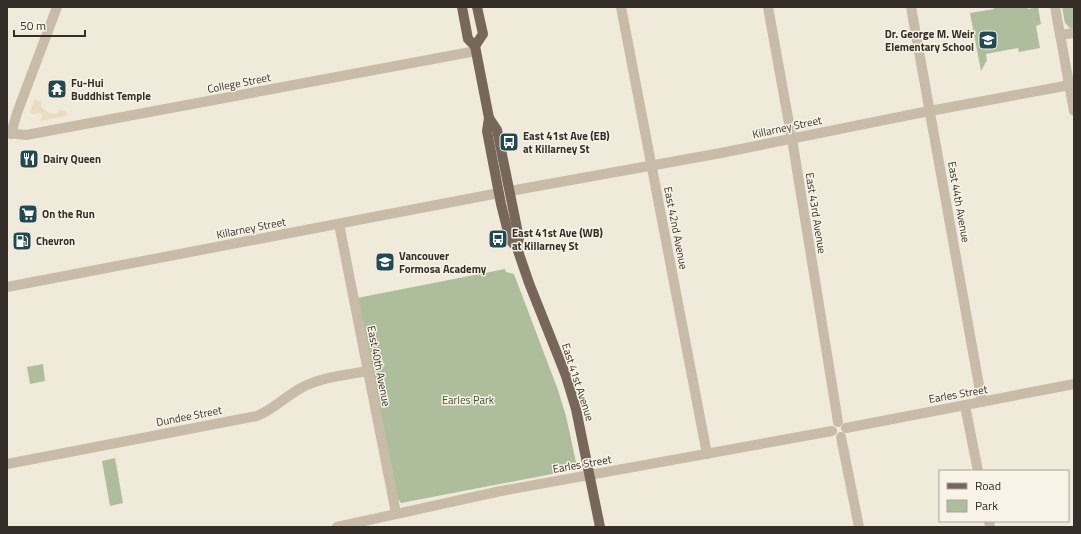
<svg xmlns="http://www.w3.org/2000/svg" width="1081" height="534" viewBox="0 0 1081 534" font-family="'Titillium Web',sans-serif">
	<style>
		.green { fill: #aebe9c }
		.plaza { fill: #e8ddc3 }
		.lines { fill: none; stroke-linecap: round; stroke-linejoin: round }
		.minor { stroke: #c8bba8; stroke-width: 10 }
		.major { stroke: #76675a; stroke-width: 10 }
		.labels { text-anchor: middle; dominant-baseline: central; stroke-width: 3; stroke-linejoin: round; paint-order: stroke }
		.poi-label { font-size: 11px; font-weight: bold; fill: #352e28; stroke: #f8f3e7; text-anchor: start }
		.street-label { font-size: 11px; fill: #352e28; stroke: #f8f3e7 }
		.park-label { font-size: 11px; fill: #3f522d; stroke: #f8f3e7 }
	</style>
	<rect width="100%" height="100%" fill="#f0eadb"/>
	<g class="green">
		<polygon points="994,7 1027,7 1028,9 1038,7 1041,24 1036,26 1040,48 1019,52 1018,48 986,54 987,60 981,71 970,13 994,9"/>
		<polygon points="1062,7 1074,7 1074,28 1070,28 1065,23"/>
		<polygon points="505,269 506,272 514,274 558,390 566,416 576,462 575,467 568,471 401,503 398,499 357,298"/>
		<polygon points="43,364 45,381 30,384 27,367"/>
		<polygon points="115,458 123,503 110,506 102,461"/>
	</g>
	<polygon class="plaza" points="35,99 42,102 41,107 48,113 55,114 59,112 60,110 67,112 66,116 40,121 42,117 41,113 33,114 30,112"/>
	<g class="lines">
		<g class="minor">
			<polyline points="621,7 707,454"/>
			<polyline points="768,7 794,151 838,422"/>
			<polyline points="911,7 982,402"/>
			<polyline points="1055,7 1074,111"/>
			<polyline points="1060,35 1074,33"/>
			<polyline points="7,133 26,135 476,51"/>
			<polyline points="11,134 17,113 57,7"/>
			<polyline points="510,191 721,153 919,113 1070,85"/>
			<polyline points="339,224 396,513"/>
			<polyline points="7,287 499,193"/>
			<polyline points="965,406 978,471"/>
			<polyline points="846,428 1074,384"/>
			<polyline points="841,437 859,527"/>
			<path d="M7 464 257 416C274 409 286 396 301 388 321 377 346 375 368 371"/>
			<polyline points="989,521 990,527"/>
			<polyline points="337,527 501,491 832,431"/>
		</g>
		<g class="major">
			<polyline points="462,7 468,39 475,46 489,118 497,130 519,238 517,248"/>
			<polyline points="475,46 483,34 477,7"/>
			<polyline points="489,118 487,131 501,204 510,240 517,248 529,283 566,376 576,409 600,527"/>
		</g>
	</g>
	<defs>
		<symbol id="school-square" viewBox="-11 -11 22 22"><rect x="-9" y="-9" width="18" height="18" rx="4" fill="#204954" stroke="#f8f3e7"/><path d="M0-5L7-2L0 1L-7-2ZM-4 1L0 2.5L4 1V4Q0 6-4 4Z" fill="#fff"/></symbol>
		<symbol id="temple-square" viewBox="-11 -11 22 22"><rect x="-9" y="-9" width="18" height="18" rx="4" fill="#204954" stroke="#f8f3e7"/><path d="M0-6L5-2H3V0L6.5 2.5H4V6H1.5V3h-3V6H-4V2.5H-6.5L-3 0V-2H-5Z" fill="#fff"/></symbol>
		<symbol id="bus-square" viewBox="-11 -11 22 22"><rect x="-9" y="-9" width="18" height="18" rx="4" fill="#204954" stroke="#f8f3e7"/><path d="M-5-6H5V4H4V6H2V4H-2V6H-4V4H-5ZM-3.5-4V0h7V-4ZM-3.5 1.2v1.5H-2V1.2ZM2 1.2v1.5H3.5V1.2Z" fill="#fff"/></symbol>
		<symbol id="restaurant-square" viewBox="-11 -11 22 22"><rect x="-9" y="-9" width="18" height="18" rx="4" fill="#204954" stroke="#f8f3e7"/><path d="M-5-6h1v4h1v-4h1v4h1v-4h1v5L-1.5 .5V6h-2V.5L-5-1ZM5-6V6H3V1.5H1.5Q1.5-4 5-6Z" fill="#fff"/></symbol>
		<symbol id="supermarket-square" viewBox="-11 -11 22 22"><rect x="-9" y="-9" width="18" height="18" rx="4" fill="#204954" stroke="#f8f3e7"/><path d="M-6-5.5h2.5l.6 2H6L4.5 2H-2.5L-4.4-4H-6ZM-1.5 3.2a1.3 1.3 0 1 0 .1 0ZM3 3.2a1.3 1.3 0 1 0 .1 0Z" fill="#fff"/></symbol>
		<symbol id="fuel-square" viewBox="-11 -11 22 22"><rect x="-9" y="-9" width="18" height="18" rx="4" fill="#204954" stroke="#f8f3e7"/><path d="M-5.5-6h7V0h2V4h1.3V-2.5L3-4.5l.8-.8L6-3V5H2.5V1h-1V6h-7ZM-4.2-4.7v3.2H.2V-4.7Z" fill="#fff"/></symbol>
	</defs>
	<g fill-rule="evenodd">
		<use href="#school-square" x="977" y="29" width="22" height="22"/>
		<use href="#temple-square" x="46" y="78" width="22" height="22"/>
		<use href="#bus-square" x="498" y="131" width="22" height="22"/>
		<use href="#restaurant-square" x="18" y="148" width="22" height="22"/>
		<use href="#supermarket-square" x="17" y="203" width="22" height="22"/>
		<use href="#bus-square" x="487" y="228" width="22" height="22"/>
		<use href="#fuel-square" x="11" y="230" width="22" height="22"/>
		<use href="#school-square" x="374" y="251" width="22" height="22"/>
	</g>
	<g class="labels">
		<g class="poi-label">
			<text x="974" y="34" text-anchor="end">Dr. George M. Weir<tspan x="974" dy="13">Elementary School</tspan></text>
			<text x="71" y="83">Fu-Hui<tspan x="71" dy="13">Buddhist Temple</tspan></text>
			<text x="523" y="136">East 41st Ave (EB)<tspan x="523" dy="13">at Killarney St</tspan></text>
			<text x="43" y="159">Dairy Queen</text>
			<text x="42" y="214">On the Run</text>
			<text x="512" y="233">East 41st Ave (WB)<tspan x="512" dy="13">at Killarney St</tspan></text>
			<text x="36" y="241">Chevron</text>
			<text x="399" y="256">Vancouver<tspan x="399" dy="13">Formosa Academy</tspan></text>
		</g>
		<g class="street-label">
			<text transform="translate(239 83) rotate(-11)">College Street</text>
			<text transform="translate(787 127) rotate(-12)">Killarney Street</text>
			<text transform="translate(959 202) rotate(80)">East 44th Avenue</text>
			<text transform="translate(816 213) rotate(81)">East 43rd Avenue</text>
			<text transform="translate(251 228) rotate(-11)">Killarney Street</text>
			<text transform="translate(676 228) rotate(79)">East 42nd Avenue</text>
			<text transform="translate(379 366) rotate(79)">East 40th Avenue</text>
			<text transform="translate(578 382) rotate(72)">East 41st Avenue</text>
			<text transform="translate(958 394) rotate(-10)">Earles Street</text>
			<text transform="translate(189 416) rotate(-11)">Dundee Street</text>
			<text transform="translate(582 464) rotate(-10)">Earles Street</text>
		</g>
		<g class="park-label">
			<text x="468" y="400">Earles Park</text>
		</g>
	</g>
	<rect width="1081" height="534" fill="none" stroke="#352e28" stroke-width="16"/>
	<rect x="939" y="470" width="130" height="52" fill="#f8f3e7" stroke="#aaa49b"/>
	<rect x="947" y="483" width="20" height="6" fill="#76675a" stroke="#aaa49b"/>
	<text x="975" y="490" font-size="12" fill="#352e28">Road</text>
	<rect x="947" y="500" width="20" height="12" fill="#aebe9c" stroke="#aaa49b"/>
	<text x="975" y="510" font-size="12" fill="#352e28">Park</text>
	<path d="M14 30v6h71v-6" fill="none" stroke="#352e28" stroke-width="2"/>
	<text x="20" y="30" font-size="12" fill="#352e28" stroke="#f8f3e7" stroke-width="3" paint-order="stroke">50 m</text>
</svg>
